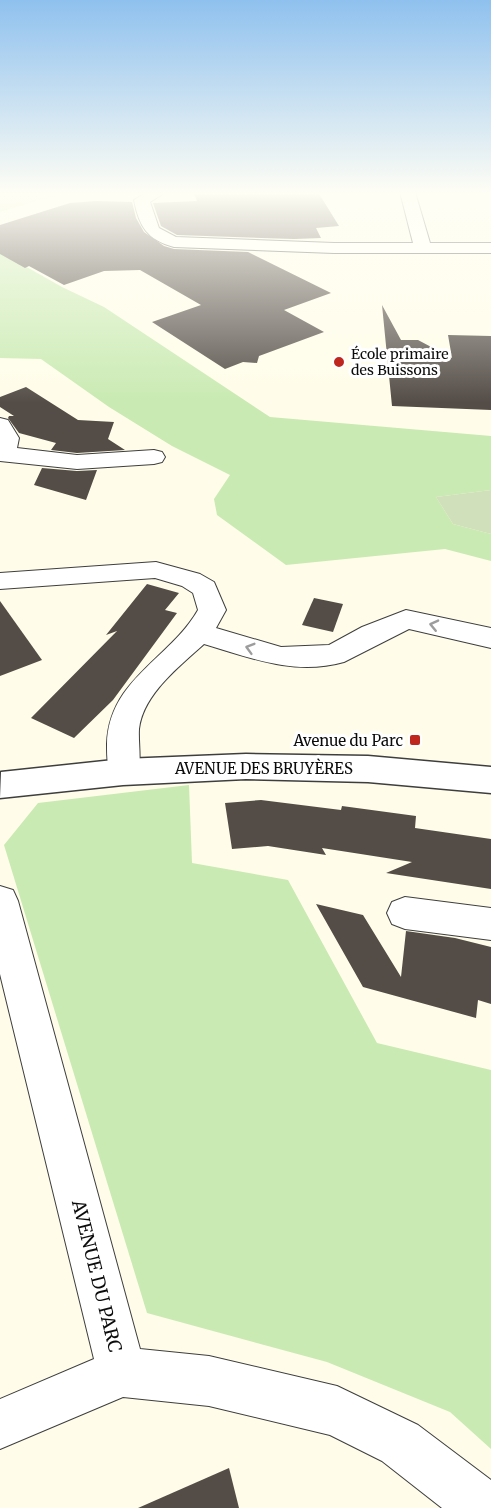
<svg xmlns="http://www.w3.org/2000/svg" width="491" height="1508" viewBox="0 0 491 1508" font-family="Merriweather,serif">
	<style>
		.green { fill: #c9eab2 }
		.cemetery { fill: #d0e0ba }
		.pitch { fill: #ddf1c4 }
		.building { fill: #544d47 }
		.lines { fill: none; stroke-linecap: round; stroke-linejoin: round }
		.minor-casing { stroke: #3e3e3e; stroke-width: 2 }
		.tertiary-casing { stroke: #3e3e3e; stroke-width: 3 }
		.minor { fill: #fff; fill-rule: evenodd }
		.tertiary { fill: #fff; fill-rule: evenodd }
		.oneway { stroke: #9d9d9d }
		.poi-dot { fill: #bf271e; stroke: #fff; stroke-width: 2 }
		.labels { text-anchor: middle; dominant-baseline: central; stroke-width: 6; stroke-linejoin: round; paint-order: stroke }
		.far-poi-label { font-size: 14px; fill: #0b0b0b; stroke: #fff; text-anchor: start }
		.poi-label { font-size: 15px; fill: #0b0b0b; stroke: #fff; text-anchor: end }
		.street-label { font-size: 15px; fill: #0b0b0b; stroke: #fff }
		.near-street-label { font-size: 18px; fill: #0b0b0b; stroke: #fff }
	</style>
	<rect width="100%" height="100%" fill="#fffde9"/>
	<g class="green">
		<polygon points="0,252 62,287 104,307 270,417 491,436 491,490 436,497 453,524 491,534 491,561 445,549 286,565 217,515 214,499 230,475 172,446 109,407 41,359 0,358"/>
		<polygon points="189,785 192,863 288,880 377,1043 491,1070 491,1449 450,1412 327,1362 147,1313 4,845 38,803"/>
	</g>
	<polygon class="cemetery" points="491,490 491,534 453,524 436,497"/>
	<polygon class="pitch" points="0,192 67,192 0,212"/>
	<g class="building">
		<polygon points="232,192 318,192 339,226 316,228 321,238 294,239 177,235 161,226 153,203 197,201 194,194"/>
		<polygon points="96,201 132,202 136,218 144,232 164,246 174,249 248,252 331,293 284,310 324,332 259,356 257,363 243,362 225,369 152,322 201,305 140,270 104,271 64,285 29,266 25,268 0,254 0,225 70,203"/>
		<polygon points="382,305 401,340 418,340 452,358 448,335 491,336 491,410 392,406"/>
		<polygon points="26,387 78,420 114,422 108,439 125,450 77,453 51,450 56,443 19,433 8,418 9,416 14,416 0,407 0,397"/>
		<polygon points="42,468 77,471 97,470 86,500 34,485"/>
		<polygon points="147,584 179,593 165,610 177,613 113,700 74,738 31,718 117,631 106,635"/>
		<polygon points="314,598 343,604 333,632 302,625"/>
		<polygon points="0,601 42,660 0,676"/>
		<polygon points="261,800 341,810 342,806 416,816 415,828 491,839 491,889 386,873 412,862 322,848 326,855 268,846 232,849 225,803"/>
		<polygon points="316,904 363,915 401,977 406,931 455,938 491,947 491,1004 478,1000 476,1018 363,987"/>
		<polygon points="229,1468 239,1508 138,1508"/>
	</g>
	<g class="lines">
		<defs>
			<g id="minor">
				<path d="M147 192H166L150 202 159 228 176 237 334 243H413L400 192H415L430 243H491V253H334L174 247C147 240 139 226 134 200Z"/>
				<polygon points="0,418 8,420 19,438 17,448 77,455 154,450 162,452 165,457 162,462 154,464 77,469 0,461"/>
				<path d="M156 562 200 574 214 582 226 610 216 628 281 647 329 645 362 627 406 610 491 628V648L409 629 344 662C295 676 251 658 204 644 180 666 143 694 139 729 138 746 143 765 135 780L124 783 113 780C107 768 107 757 107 744 109 679 170 659 198 610L193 593 182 586 155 578 0 589V573Z"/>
				<polygon points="0,886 13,890 18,901 140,1349 209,1356 337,1386 418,1425 491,1480 491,1508 442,1508 382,1461 330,1435 209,1406 123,1397 0,1449 0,1399 94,1359 0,974"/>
				<polygon points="405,897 491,908 491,940 405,929 392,924 387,913 392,902"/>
			</g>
			<polygon id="tertiary" points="246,754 368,756 491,767 491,793 368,782 246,779 123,785 0,798 1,772 123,759"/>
		</defs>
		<use href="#minor" class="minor-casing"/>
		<use href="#tertiary" class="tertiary-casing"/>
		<use href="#minor" class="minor"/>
		<use href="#tertiary" class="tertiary"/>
	</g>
	<defs><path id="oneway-chevron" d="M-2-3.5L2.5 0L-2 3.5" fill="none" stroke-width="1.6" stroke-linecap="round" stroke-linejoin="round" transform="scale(1.5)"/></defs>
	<g class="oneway">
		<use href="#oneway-chevron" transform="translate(434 625) rotate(-167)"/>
		<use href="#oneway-chevron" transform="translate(250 648) rotate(-164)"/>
	</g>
	<linearGradient id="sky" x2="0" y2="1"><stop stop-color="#8fc1ee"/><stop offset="0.48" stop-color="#fffef5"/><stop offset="1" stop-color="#fffef5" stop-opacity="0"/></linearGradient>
	<rect width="491" height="403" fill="url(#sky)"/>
	<g class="poi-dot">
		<circle cx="339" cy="362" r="6"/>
		<rect x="409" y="734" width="12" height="12" rx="3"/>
	</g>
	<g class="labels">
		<g class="far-poi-label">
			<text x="351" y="354">École primaire<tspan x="351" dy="16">des Buissons</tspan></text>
		</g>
		<g class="poi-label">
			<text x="403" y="740">Avenue du Parc</text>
		</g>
		<g class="street-label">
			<text x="264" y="768">AVENUE DES BRUYÈRES</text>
		</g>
		<g class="near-street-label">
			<text transform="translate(97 1276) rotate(76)">AVENUE DU PARC</text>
		</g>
	</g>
</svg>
